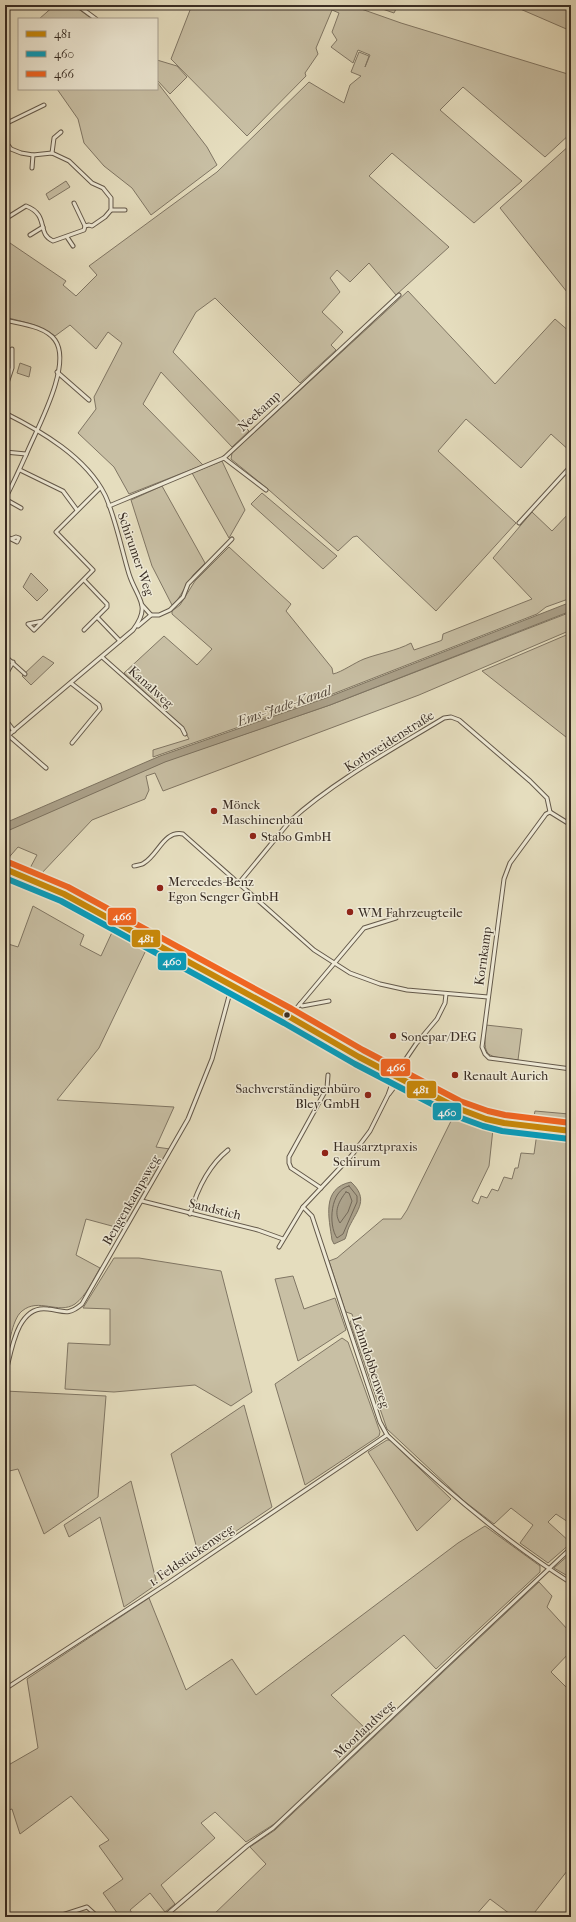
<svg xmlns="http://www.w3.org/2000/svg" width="576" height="1922" viewBox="0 0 576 1922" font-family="'IM FELL French Canon',serif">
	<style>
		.green { fill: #c8bfa4; stroke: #807664 }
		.water { fill: #aba18a; stroke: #7d7361 }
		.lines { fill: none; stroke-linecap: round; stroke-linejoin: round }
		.shore { stroke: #726757; stroke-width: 1 }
		.minor-casing { stroke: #64594a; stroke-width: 5 }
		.primary-casing { stroke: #392d24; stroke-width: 7 }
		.minor { stroke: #eee9d5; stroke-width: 3 }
		.primary { stroke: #e5ddbe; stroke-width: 5 }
		.bus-1-casing { stroke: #eee9d5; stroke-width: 9 }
		.bus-2-casing { stroke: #eee9d5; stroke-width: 9 }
		.bus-3-casing { stroke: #eee9d5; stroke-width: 9 }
		.bus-1 { stroke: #c88809; stroke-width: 6 }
		.bus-2 { stroke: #069dbd; stroke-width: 6 }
		.bus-3 { stroke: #f26522; stroke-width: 6 }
		.poi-dot { fill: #8f2418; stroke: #eee9d5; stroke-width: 1.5 }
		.bus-dot { fill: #392d24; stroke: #eee9d5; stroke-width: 1.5 }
		.labels { text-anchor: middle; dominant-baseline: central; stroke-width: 3; stroke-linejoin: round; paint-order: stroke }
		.street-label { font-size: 13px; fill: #392d24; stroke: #eee9d5 }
		.poi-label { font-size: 13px; fill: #392d24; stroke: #eee9d5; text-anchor: start }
		.water-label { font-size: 14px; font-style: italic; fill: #564a3e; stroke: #eee9d5 }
		.line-badge { stroke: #eee9d5; stroke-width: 1.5 }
		.badge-label { font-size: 11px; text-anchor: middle; font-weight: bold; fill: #fff }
	</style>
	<rect width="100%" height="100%" fill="#e5ddbe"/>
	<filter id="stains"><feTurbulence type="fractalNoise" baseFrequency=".005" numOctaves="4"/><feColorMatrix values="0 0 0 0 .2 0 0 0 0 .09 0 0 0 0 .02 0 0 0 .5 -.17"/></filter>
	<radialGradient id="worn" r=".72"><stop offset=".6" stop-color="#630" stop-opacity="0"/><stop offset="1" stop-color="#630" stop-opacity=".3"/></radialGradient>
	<g class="green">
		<polygon points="55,5 73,5 92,19 39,19"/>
		<path d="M192 5H350L401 23 571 75V133L545 157 463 87 440 110 522 181 474 223 392 153 369 176 449 247 396 295 369 263 350 282 337 270 330 278 340 292 322 312 343 332 331 345 336 350 300 383 215 298 196 312 173 352 249 431 232 447 161 372 143 404 203 465 129 494 114 467 78 433 96 409 94 397 122 343 108 332 96 349 70 325 55 336C41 325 23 322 5 317V250L10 243 66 281 63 285 76 296 97 275 89 266 217 172 309 82 344 103 350 85 361 76 351 72 359 52 369 56 365 67 370 55 358 50 353 63 331 47 337 40 332 32 339 13 332 10 316 48 318 54 305 73 306 76 247 136 171 59Z"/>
		<polygon points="371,5 398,5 394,13"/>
		<polygon points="511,5 571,5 571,31"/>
		<polygon points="157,60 177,66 187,77 170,94 157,80"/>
		<polygon points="157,82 207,147 217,165 151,215 132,188 104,166 84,143 78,119 57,89 157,89"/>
		<polygon points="571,144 571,297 500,208"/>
		<polygon points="66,181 70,187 49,200 46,194"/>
		<polygon points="408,291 495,384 555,319 571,333 571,452 551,434 521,468 466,419 438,451 516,523 436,611 357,536 353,537 338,551 269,490 231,459 232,453"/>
		<polygon points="20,363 31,367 29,377 17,373"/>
		<polygon points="222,461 245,510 229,538 192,473"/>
		<polygon points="162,486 205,563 193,575 178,599 172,605 152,566 131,500"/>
		<polygon points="262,493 337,556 323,569 251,504"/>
		<path d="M571 511V598L546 607 537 614 325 697 153 757V750L189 739 182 726 124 673 164 636 197 665 212 649 172 614V611L180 605 195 581 229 547 291 604 286 611 332 668 333 674C342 672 354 663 364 659 380 653 396 651 411 643L414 650 440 641 442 640 443 634 532 599 493 558 532 512 552 531Z"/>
		<polygon points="31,573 48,590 37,601 23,587"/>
		<polygon points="571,612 571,630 419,695 163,791 155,773 146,776 149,790 145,799 92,820 40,875 29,870 37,855 18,847 5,862 5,831 166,761 330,705"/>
		<polygon points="571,633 571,741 482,671"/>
		<polygon points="43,656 54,663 31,685 22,676"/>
		<path d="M33 906 84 935 80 945 101 956 114 928 147 948 99 1048 57 1100 174 1107 156 1147 170 1149 123 1229 86 1219 76 1255 100 1268C93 1280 86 1296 75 1304 58 1315 39 1297 22 1311 11 1320 9 1349 5 1363V943L18 947Z"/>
		<path d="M486 1025 522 1029 518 1060C485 1056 483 1059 486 1025Z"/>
		<polygon points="571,1105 571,1125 533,1121 535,1111 569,1114"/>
		<polygon points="453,1117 493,1129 489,1166 472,1201 478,1204 481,1196 487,1198 492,1189 498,1191 504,1177 512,1179 515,1168 518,1168 521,1153 534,1154 537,1133 571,1138 571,1524 556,1514 548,1522 571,1543 548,1563 520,1543 533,1525 511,1508 494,1524 464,1501 387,1429 350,1322 353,1318 352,1314 346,1312 345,1310 329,1261 337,1258 383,1219 401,1219 407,1210"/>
		<polygon points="114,1258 139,1258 221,1271 252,1392 231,1406 195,1385 114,1392 65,1389 68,1343 110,1345 110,1309 83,1308"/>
		<polygon points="293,1276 304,1309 335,1298 346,1330 298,1361 275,1279"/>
		<polygon points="342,1338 348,1342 380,1432 379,1436 305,1485 275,1384"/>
		<polygon points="5,1391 106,1396 98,1497 44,1534 18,1469 5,1472"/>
		<polygon points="244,1405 272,1507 199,1556 171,1454"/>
		<polygon points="387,1440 390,1440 451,1499 417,1531 368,1452"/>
		<polygon points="131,1481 157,1584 124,1607 100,1517 69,1537 64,1525"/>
		<polygon points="485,1526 540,1566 540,1572 436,1669 404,1635 331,1695 370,1733 282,1819 246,1842 215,1812 201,1823 215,1838 161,1885 175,1904 165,1912 150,1893 130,1910 135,1917 120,1917 103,1893 123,1879 99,1846 109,1840 71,1796 20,1834 12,1809 5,1811 5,1767 38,1748 27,1679 149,1598 186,1690 232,1659 256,1695 458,1543"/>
		<polygon points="571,1553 571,1578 554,1568"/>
		<polygon points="539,1582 552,1596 547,1607 568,1630 571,1627 571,1651 551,1672 571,1692 571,1866 531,1917 514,1917 490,1899 474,1917 211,1917 266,1864 250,1847 275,1830"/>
	</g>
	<g class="water">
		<polygon points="571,602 571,611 330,705 165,762 5,832 5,823 160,756 326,698"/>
		<path d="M351 1182C369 1199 358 1209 349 1227 347 1231 347 1235 345 1239L334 1244 332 1240C329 1218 321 1188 351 1182Z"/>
	</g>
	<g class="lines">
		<g class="shore">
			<path d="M349 1186 357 1196V1202L343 1234 337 1238C328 1225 330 1190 349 1186Z"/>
			<path d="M346 1192 349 1193 352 1201 348 1212 340 1223C333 1212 339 1201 346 1192Z"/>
		</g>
		<defs>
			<g id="minor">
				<polyline points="22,5 25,7"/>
				<polyline points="77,5 96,19"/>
				<polyline points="5,124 44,105"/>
				<path d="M5 141 11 149 21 153 33 155 52 153 69 161 92 183 103 188 111 198V210L105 217 92 226 89 225 85 226 84 230 53 241C36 234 50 215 26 206L5 219"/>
				<polyline points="52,153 54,138 61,132"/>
				<polyline points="32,168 33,155"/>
				<polyline points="74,203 85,226"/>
				<polyline points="111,210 125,210"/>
				<polyline points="30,235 43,227"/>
				<polyline points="67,237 73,246"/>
				<path d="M5 320C21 324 45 326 55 340 73 365 36 430 26 455 19 470 13 484 5 499"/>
				<polyline points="57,372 89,400"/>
				<polyline points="5,389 12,368 12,349"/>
				<path d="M5 413C41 431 86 457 105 495 115 516 122 551 129 574 137 599 152 605 133 630L5 738"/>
				<polyline points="5,452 26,454"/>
				<polyline points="224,458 266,490"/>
				<polyline points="20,470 63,491 77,510"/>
				<polyline points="5,499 21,508"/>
				<polyline points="109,506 224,458 399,295"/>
				<polyline points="519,523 571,466"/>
				<polyline points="5,536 17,542 19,538 16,537 11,539"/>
				<polyline points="84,580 107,604 107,607 97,617 120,641"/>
				<polyline points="142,605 151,615"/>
				<polyline points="43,621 28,624 34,630 93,570 56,532 100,488"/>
				<polyline points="138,626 151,615 159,615 170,610 183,597 188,584 232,539"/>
				<polyline points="84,630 97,617"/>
				<polyline points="5,656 25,674"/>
				<polyline points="102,657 182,728 185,734"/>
				<polyline points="5,676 13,662"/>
				<polyline points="71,683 99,705 100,709 72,743"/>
				<polyline points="5,719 14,731"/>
				<polyline points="8,735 46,768"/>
				<polyline points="5,771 5,775"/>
				<polyline points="571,825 550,812 546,814 510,863 504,879 482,1047 485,1054 489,1058 571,1069"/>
				<path d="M134 866C137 865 142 865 144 863 158 855 164 830 183 834L314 950 350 973 380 984 407 990 488 997"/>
				<path d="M239 883 290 821C334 781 393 749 444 718L451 717 459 720 530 781 547 798 550 812"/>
				<polyline points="300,1004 302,1006 329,1001"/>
				<polyline points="295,1010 364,928 396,918"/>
				<polyline points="389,1094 401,1078 407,1061"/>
				<polyline points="321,1188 291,1168 289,1163 289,1157 327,1088 328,1075"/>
				<polyline points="142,1201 258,1230 283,1239"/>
				<path d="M303 1207 312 1216 380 1422 387 1435C444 1489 505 1541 571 1583"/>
				<path d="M190 1214C197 1190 208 1166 228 1150"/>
				<polyline points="279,1247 303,1207 352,1155 370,1131 388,1095 395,1075 416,1044 437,1019 445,1003 446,994"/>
				<path d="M5 1376C11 1354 16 1304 48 1309 64 1311 68 1316 82 1304L188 1119 212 1059 232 985"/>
				<polyline points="5,1689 168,1583 387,1435"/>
				<polyline points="56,1917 87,1907 98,1917"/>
				<polyline points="164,1917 247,1846 273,1828 571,1548"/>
			</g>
			<polyline id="primary" points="5,869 64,894 288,1016 359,1057 457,1108 486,1119 504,1123 571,1131"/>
		</defs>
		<use href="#minor" class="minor-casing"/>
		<use href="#primary" class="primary-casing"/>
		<use href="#minor" class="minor"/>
		<use href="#primary" class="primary"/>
		<defs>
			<polyline id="bus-1" points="5,869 64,894 288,1016 359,1057 457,1108 486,1119 504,1123 571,1131"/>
			<polyline id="bus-2" points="5,878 61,901 284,1023 355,1064 453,1115 483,1126 502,1131 570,1139"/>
			<polyline id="bus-3" points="8,862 68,887 292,1009 363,1050 460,1101 488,1111 505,1115 571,1123"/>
		</defs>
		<use href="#bus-1" class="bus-1-casing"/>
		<use href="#bus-2" class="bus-2-casing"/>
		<use href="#bus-3" class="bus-3-casing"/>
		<use href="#bus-1" class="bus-1"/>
		<use href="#bus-2" class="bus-2"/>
		<use href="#bus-3" class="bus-3"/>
	</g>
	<g class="poi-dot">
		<circle cx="214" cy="811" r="4"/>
		<circle cx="253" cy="836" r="4"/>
		<circle cx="160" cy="888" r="4"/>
		<circle cx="350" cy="912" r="4"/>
		<circle cx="393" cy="1036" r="4"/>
		<circle cx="455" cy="1075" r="4"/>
		<circle cx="368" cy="1095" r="4"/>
		<circle cx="325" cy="1153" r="4"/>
	</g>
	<circle class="bus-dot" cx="287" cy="1015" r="3.5"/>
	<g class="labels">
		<g class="street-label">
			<text transform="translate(259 411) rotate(-43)">Neekamp</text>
			<text transform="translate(136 554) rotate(71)">Schirumer Weg</text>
			<text transform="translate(151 687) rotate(42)">Kanalweg</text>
			<text transform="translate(389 741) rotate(-32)">Korbweidenstraße</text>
			<text transform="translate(483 956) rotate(-82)">Kornkamp</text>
			<text transform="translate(131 1200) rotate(-60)">Bengenkampsweg</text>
			<text transform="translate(215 1209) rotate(14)">Sandstich</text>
			<text transform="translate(371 1362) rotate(72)">Lehmdobbenweg</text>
			<text transform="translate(191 1555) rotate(-34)">1. Feldstückenweg</text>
			<text transform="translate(364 1729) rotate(-43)">Moorlandweg</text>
		</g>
		<g class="poi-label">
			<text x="222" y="804">Mönck<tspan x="222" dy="15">Maschinenbau</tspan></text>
			<text x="261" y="836">Stabo GmbH</text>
			<text x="168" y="881">Mercedes-Benz<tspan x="168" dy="15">Egon Senger GmbH</tspan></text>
			<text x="358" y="912">WM Fahrzeugteile</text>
			<text x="401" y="1036">Sonepar/DEG</text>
			<text x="463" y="1075">Renault Aurich</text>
			<text x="360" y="1088" text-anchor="end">Sachverständigenbüro<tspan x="360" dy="15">Bley GmbH</tspan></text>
			<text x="333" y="1146">Hausarztpraxis<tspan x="333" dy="15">Schirum</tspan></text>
		</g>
		<g class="water-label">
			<text transform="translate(284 706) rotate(-19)">Ems-Jade-Kanal</text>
		</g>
	</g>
	<g class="line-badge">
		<rect x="107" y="907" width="30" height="19" rx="4" fill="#f26522"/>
		<rect x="131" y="929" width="30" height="19" rx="4" fill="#c88809"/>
		<rect x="157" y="952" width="30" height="19" rx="4" fill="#069dbd"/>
		<rect x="380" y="1058" width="31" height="19" rx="4" fill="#f26522"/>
		<rect x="406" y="1080" width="31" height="19" rx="4" fill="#c88809"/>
		<rect x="432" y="1102" width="30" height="19" rx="4" fill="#069dbd"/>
	</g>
	<g class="badge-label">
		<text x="122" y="920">466</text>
		<text x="146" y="942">481</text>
		<text x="172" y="965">460</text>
		<text x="396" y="1071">466</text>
		<text x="421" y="1093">481</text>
		<text x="447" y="1116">460</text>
	</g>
	<rect width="576" height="1922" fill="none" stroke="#e5ddbe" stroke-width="20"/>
	<rect x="6" y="6" width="564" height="1910" fill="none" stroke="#392d24" stroke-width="2"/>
	<rect x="10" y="10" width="556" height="1902" fill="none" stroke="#392d24"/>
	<rect x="18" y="18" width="140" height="72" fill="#eee9d5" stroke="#a69e8e"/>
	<rect x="26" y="31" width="20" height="6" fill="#c88809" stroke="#a69e8e"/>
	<text x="54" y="38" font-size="12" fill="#392d24">481</text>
	<rect x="26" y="51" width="20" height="6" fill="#069dbd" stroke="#a69e8e"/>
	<text x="54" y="58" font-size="12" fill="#392d24">460</text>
	<rect x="26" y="71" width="20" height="6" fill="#f26522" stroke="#a69e8e"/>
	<text x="54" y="78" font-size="12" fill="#392d24">466</text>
	<rect width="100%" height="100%" filter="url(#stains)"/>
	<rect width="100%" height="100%" fill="url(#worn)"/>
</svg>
